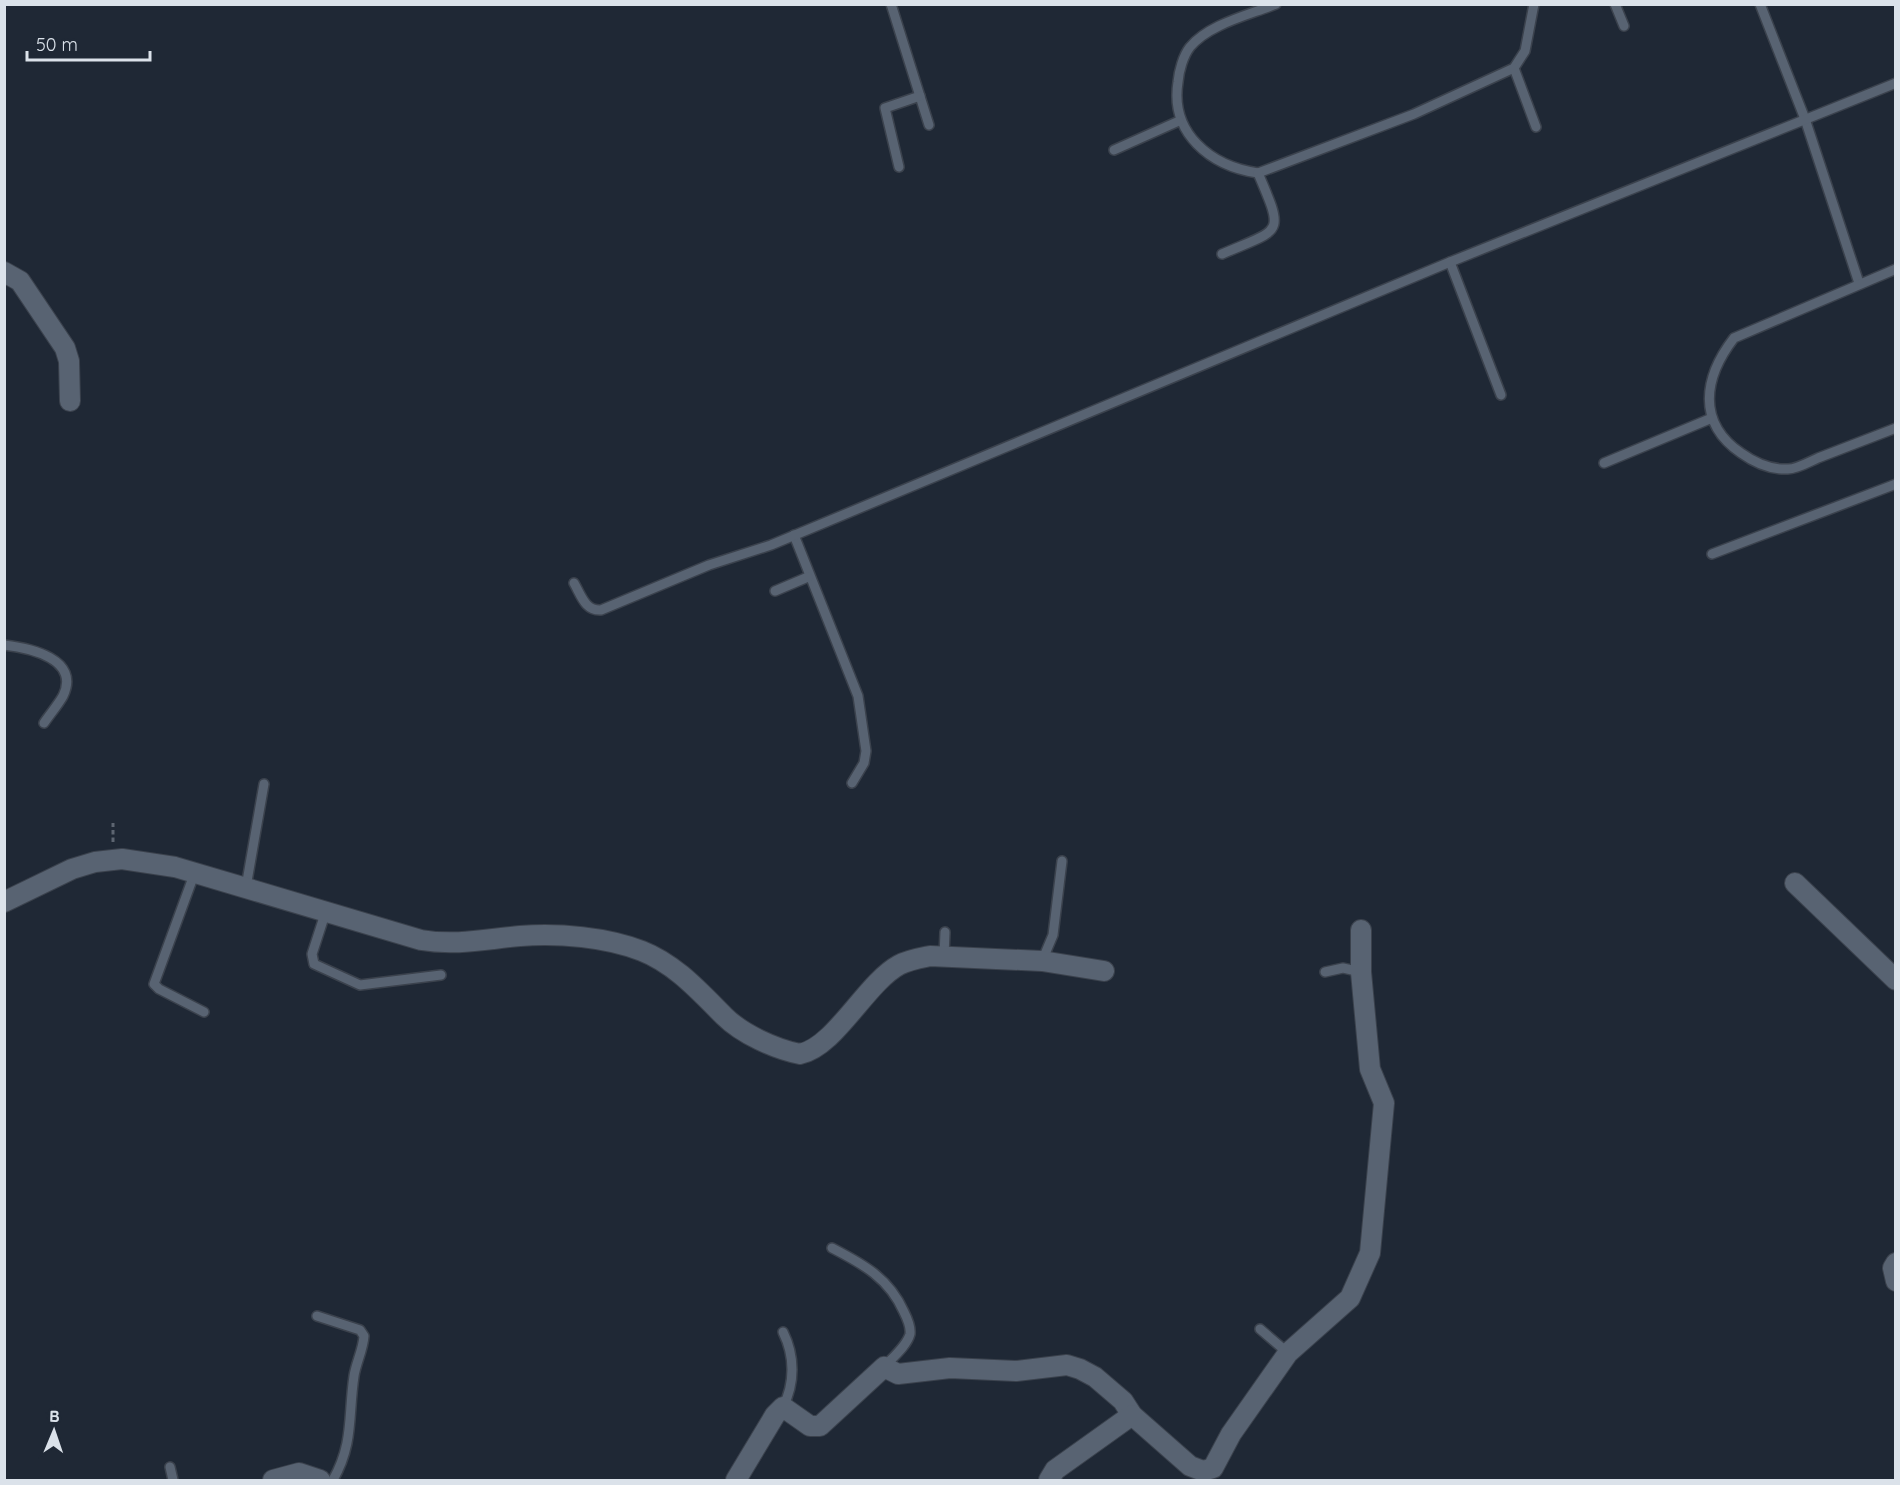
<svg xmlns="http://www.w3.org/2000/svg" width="1900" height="1485" viewBox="0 0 1900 1485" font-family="Quicksand,sans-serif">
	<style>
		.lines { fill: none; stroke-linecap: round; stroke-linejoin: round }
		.service-casing { stroke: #3b424d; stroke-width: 12 }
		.minor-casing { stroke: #3b424d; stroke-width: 22 }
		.path { stroke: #5d6571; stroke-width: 3; stroke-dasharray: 4.5 3; stroke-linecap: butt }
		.service { stroke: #586372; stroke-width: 9 }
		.minor { stroke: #586372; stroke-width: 20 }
	</style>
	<rect width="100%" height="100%" fill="#1f2835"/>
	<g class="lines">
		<defs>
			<g id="service">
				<polyline points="891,4 929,125"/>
				<path d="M1276 4C1249 15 1209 24 1190 47 1183 56 1179 71 1178 82 1170 133 1210 166 1258 173L1414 114 1514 68 1525 51 1534 4"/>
				<polyline points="1615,4 1624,26"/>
				<polyline points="1760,4 1805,119 1859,283"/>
				<polyline points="1514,68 1536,127"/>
				<polyline points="1114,150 1179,121"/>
				<polyline points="899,167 885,108 920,96"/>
				<path d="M1222 254C1282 228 1285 236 1258 173"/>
				<polyline points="1450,262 1501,395"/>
				<path d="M1896 269 1734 338C1704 377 1696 422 1741 453 1755 463 1771 470 1788 469 1797 469 1809 462 1818 458 1844 448 1870 438 1896 428"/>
				<polyline points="1604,463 1712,418"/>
				<polyline points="794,535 858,696 866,751 864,763 852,783"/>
				<polyline points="1712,554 1896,484"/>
				<path d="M574 583C581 595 585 611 601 610L709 565 771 545 1450 262 1896 83"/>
				<polyline points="775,591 808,577"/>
				<path d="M4 645C30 648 81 659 63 696 58 705 50 714 44 723"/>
				<polyline points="195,872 154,984 159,989 204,1012"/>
				<polyline points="246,887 264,784"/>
				<polyline points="326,911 312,954 314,964 360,985 441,975"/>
				<polyline points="944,956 945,932"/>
				<polyline points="1042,961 1053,935 1062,861"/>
				<polyline points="1325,972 1343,968 1361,972"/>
				<path d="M832 1248C863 1264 889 1278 904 1312 907 1318 911 1327 910 1334 907 1346 892 1358 884 1367"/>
				<path d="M317 1316 360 1330 364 1336C363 1350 356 1363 354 1376 348 1416 354 1443 333 1480"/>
				<polyline points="1260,1329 1288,1353"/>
				<path d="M783 1332C795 1356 795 1383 783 1407"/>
				<polyline points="170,1467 173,1480"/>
			</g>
			<g id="minor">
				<polyline points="4,272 20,281 65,348 69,361 70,401"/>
				<polyline points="1795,883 1896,980"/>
				<path d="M4 902 72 869 95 862 122 859 175 867 421 940C456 946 486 939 520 936 559 933 606 937 642 951 675 964 699 991 724 1016 742 1034 775 1049 800 1054 835 1047 866 983 899 965 908 960 920 958 930 956L1042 961 1104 971"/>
				<polyline points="1896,1263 1893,1268 1896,1281"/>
				<polyline points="273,1480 299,1473 320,1480"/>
				<polyline points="736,1480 775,1415 783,1407 810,1426 820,1426 884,1367 898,1374 950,1368 1016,1371 1067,1365 1080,1369 1095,1377 1123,1401 1132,1415 1190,1466 1203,1471 1213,1468 1231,1434 1288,1353 1350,1298 1370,1253 1384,1103 1370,1069 1361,972 1361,930"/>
				<polyline points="1049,1480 1055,1470 1132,1415"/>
			</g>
		</defs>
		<use href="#service" class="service-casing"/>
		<use href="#minor" class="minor-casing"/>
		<polyline class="path" points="113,842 113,823"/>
		<use href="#service" class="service"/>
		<use href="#minor" class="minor"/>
	</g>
	<rect width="1900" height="1485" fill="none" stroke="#dbe2ea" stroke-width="12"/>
	<g transform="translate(54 1431) rotate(2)" stroke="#1f2835" stroke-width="4.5" paint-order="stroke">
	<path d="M0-4.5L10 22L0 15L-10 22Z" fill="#dbe2ea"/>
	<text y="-9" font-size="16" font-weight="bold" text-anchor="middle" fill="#dbe2ea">B</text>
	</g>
	<path d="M27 51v9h123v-9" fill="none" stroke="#dbe2ea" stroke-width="3"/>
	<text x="36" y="51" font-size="18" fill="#dbe2ea" stroke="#1f2835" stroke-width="4.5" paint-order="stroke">50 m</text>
</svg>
